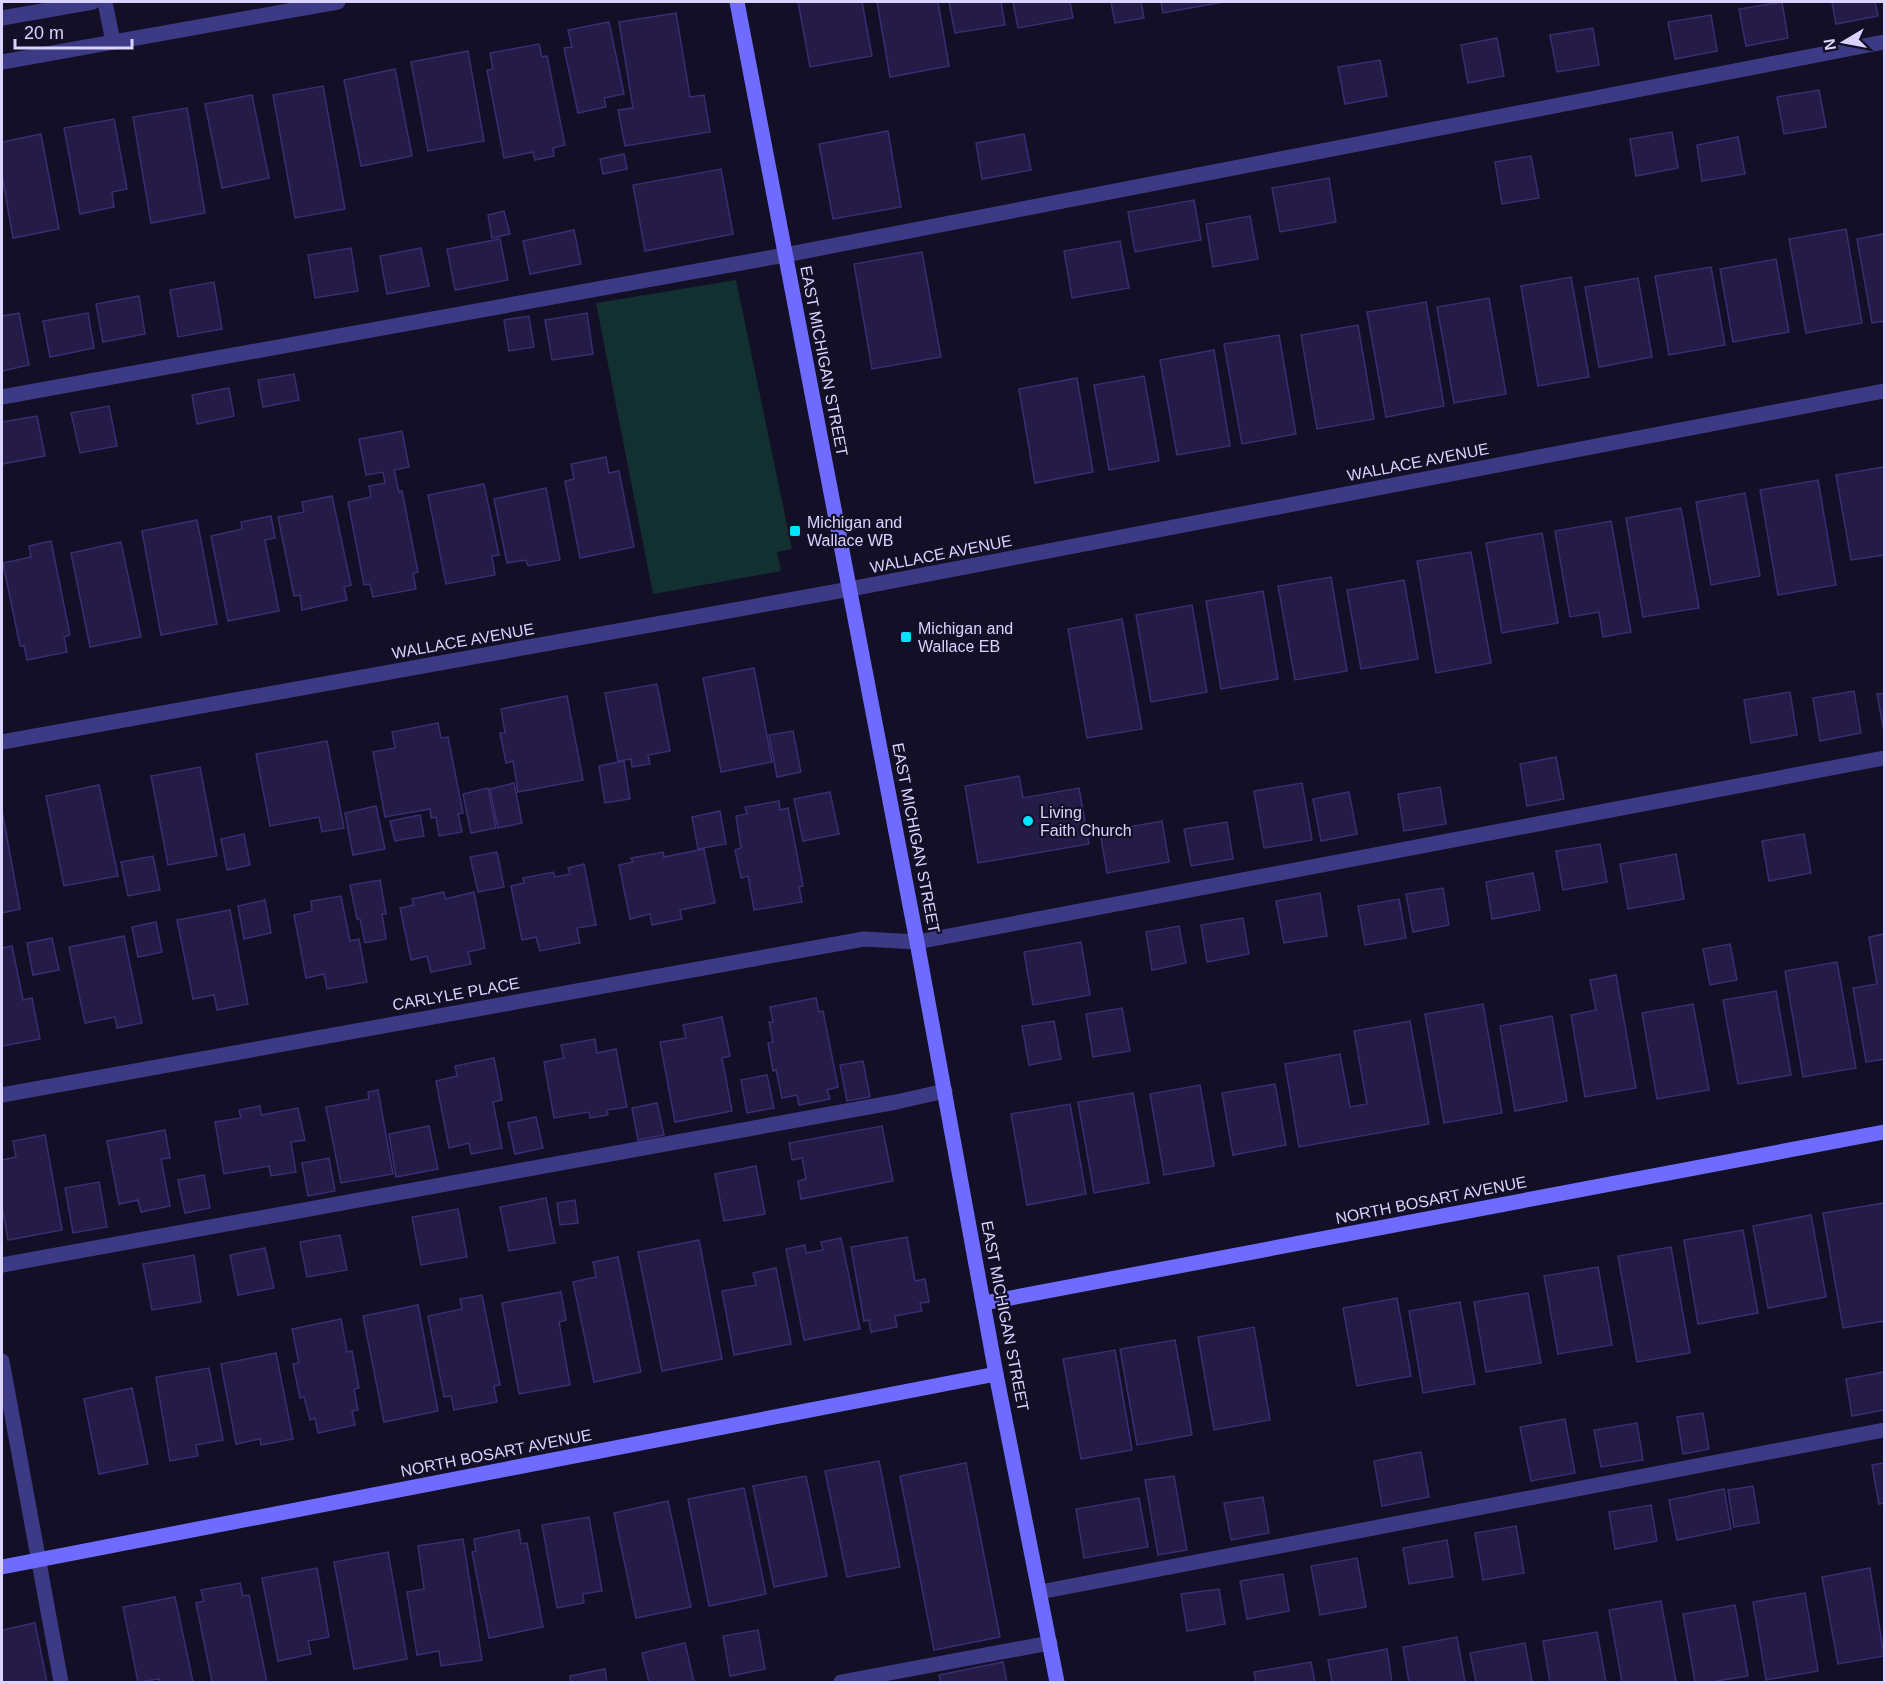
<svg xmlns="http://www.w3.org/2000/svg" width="1886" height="1684" viewBox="0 0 1886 1684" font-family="Helvetica,sans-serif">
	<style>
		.green { fill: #12302f }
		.building { fill: #241b47; stroke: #3b2d73; stroke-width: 1.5 }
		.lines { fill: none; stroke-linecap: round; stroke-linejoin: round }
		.lane { stroke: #3d3a85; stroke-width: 15 }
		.street { stroke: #3d3a85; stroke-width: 15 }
		.secondary { stroke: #6f6bff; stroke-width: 15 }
		.poi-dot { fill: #00e5ff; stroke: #130f26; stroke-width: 2 }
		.labels { text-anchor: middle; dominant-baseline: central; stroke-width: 4.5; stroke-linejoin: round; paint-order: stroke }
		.street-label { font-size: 16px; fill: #d9d4ff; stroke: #130f26 }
		.poi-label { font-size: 16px; fill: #d9d4ff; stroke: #130f26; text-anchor: start }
	</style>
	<rect width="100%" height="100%" fill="#130f26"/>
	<polygon class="green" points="736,280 792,549 777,552 781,571 653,594 596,303"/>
	<g class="building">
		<polygon points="798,2 862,2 872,56 810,67"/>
		<polygon points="877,2 938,2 949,66 890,77"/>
		<polygon points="949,2 1001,2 1005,25 955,33"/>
		<polygon points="1013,2 1070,2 1073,18 1018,28"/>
		<polygon points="1111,2 1141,2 1144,18 1115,23"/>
		<polygon points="1161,2 1223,2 1163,13"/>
		<polygon points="1782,2 1788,38 1746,46 1739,9"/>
		<polygon points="1832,2 1875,2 1878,16 1836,24"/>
		<polygon points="676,13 690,97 704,95 710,132 625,146 618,110 633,108 619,22"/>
		<polygon points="1711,15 1717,51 1675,59 1668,22"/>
		<polygon points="609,22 624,94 604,98 606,107 578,113 564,48 572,47 568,30"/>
		<polygon points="1593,28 1599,65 1557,72 1550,35"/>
		<polygon points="1497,38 1504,76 1468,83 1461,45"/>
		<polygon points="539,44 542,57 547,56 565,145 553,148 554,156 535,160 533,152 504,158 487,70 493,69 490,53"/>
		<polygon points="468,51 484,141 428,151 411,62"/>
		<polygon points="1380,60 1387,96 1345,104 1338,67"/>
		<polygon points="395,69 412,156 361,166 344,80"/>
		<polygon points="323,86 345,209 295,218 273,95"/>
		<polygon points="1819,90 1826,127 1784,134 1777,97"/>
		<polygon points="252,95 269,178 222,188 205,104"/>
		<polygon points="187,108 205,213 151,223 133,117"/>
		<polygon points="114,119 127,189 112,192 114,207 80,214 64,128"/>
		<polygon points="888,131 901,207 833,219 819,144"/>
		<polygon points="1672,132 1678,168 1636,176 1630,139"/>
		<polygon points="41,134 59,229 13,238 2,175 2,142"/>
		<polygon points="1024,134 1031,170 982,179 976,143"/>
		<polygon points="1738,137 1745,174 1702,181 1697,145"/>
		<polygon points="624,154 627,169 603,174 600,159"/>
		<polygon points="1531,156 1539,198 1502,204 1495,162"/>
		<polygon points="721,169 733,234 645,251 633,185"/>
		<polygon points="1329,178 1336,222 1280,232 1272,188"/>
		<polygon points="1194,200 1201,240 1135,252 1128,212"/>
		<polygon points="504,211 510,234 492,238 488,215"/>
		<polygon points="1250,216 1258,259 1213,267 1206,224"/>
		<polygon points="1846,229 1862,323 1806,333 1789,239"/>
		<polygon points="574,230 581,264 530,274 523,241"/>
		<polygon points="1884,234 1884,321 1872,323 1857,239"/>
		<polygon points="500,239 508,280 455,290 447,249"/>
		<polygon points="1120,241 1129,288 1072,298 1064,251"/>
		<polygon points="351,248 358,291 315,298 308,255"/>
		<polygon points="421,248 429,286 387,294 380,256"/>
		<polygon points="922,252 941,357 872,369 854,264"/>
		<polygon points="1776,259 1789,332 1733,342 1720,269"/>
		<polygon points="1711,267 1725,345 1669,355 1655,276"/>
		<polygon points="1571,277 1589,377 1538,386 1521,286"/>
		<polygon points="1638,278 1652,357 1599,367 1585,287"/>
		<polygon points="214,282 222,329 178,337 170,290"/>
		<polygon points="139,296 145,334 103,342 96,304"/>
		<polygon points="1489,298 1506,394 1454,403 1437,307"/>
		<polygon points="1426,302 1444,406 1386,417 1367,312"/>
		<polygon points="19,313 29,365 2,371 2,316"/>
		<polygon points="88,313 94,348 50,357 43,321"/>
		<polygon points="587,313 593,354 552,360 545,320"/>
		<polygon points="529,316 534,347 509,351 504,320"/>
		<polygon points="1358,325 1374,419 1317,429 1301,335"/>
		<polygon points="1279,335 1296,434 1242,444 1224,344"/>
		<polygon points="1214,350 1230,446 1177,455 1160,360"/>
		<polygon points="294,374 299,400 263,407 258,380"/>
		<polygon points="1144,376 1159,461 1109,470 1094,385"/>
		<polygon points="1077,378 1093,472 1035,483 1019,389"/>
		<polygon points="229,388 234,416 197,424 192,395"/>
		<polygon points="109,406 117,446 80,453 71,413"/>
		<polygon points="37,416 45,456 2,464 2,422"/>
		<polygon points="402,431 409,467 394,470 399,492 402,491 418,572 413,573 416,589 373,597 370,584 364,585 348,502 371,497 369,486 385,483 383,472 366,475 359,439"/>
		<polygon points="606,457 609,473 619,471 634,547 580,558 565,481 574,479 571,464"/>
		<polygon points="1884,467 1884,555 1851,560 1836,475"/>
		<polygon points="1818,480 1836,585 1778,595 1760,490"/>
		<polygon points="484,484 499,555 492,556 495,575 446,584 428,495"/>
		<polygon points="546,488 560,560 528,566 526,560 507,563 494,499"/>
		<polygon points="1745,493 1760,576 1711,585 1696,502"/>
		<polygon points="332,496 351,585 344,587 347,600 302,610 300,595 294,596 278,517 304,512 302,502"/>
		<polygon points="1681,508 1699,608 1643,617 1626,518"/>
		<polygon points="271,516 275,538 265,540 279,611 228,621 211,536 242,529 241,522"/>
		<polygon points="197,520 217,624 161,635 142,531"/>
		<polygon points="1611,521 1631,632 1603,637 1599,612 1570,617 1555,531"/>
		<polygon points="1542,533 1558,623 1502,633 1486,543"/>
		<polygon points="51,541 70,635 64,637 67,652 27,660 24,646 20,646 3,563 31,557 29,546"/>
		<polygon points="121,542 141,637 90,647 71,553"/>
		<polygon points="1471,552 1491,663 1436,673 1417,561"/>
		<polygon points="1331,577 1347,671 1295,680 1278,586"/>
		<polygon points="1404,580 1418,659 1361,669 1347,590"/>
		<polygon points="1263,591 1278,679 1221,689 1206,601"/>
		<polygon points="1192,605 1207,692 1151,702 1136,615"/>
		<polygon points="1122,619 1142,729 1087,738 1068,629"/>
		<polygon points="754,668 772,762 721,772 703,678"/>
		<polygon points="657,684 670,751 648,755 650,764 632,767 631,759 618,761 605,693"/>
		<polygon points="1854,691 1861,733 1820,741 1813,698"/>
		<polygon points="1790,692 1797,735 1751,743 1744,700"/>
		<polygon points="1884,693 1884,732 1877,694"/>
		<polygon points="567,696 583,780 518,792 513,761 506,763 500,733 505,733 501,709"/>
		<polygon points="438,723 441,738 448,737 463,813 458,814 462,832 439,836 436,817 431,818 430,809 385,817 373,752 395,748 392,732"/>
		<polygon points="793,731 801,772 777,777 769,735"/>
		<polygon points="327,741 344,828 322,832 319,817 270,826 256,754"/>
		<polygon points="1556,757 1564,799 1527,806 1520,764"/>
		<polygon points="624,761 630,799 605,803 599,766"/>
		<polygon points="200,767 217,856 168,865 151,776"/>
		<polygon points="1019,776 1023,798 1079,788 1089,844 978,863 965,786"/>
		<polygon points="514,783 522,823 498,828 490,789"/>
		<polygon points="1302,783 1312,840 1264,848 1254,791"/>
		<polygon points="99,785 118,876 64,886 46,796"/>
		<polygon points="1440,787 1446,824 1404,831 1398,794"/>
		<polygon points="488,788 496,828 471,833 463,794"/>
		<polygon points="830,792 839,834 803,841 794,799"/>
		<polygon points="1349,792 1357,834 1321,841 1313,799"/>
		<polygon points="779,801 780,810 788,808 803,886 799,887 802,902 754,910 748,876 741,878 735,850 741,848 736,816 747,814 745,807"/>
		<polygon points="376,806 385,849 353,855 345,813"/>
		<polygon points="2,810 20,909 2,913"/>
		<polygon points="720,811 726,844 698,849 692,817"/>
		<polygon points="420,815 424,836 395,841 390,821"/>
		<polygon points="1162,821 1169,862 1107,873 1100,832"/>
		<polygon points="1227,822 1233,859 1191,866 1184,829"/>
		<polygon points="244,834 250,865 227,870 221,839"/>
		<polygon points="1804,834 1811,873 1769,881 1762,841"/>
		<polygon points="1600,844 1607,882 1563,890 1556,851"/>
		<polygon points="704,849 715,903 680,910 682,919 652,925 650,914 630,919 619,865 633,862 631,858 663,852 664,857"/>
		<polygon points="497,852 504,887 478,892 470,857"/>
		<polygon points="1676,854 1684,899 1628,909 1620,864"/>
		<polygon points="153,856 160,890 128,896 121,862"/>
		<polygon points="584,864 596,925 577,928 580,943 540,951 536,937 522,940 511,886 524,883 523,878 553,872 555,877 570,874 568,868"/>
		<polygon points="1533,873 1540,910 1492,919 1486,882"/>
		<polygon points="380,880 386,914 382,914 386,939 365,943 360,919 357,919 350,885"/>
		<polygon points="1443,888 1449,925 1413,932 1406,894"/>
		<polygon points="444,892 445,899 474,892 485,948 468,952 471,964 431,972 427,956 411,960 400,908 414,905 412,899"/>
		<polygon points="1320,893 1327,936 1284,943 1276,901"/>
		<polygon points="341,896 350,941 359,939 367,982 327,989 324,974 306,978 294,915 312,911 311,901"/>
		<polygon points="1399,899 1406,938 1365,945 1358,906"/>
		<polygon points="265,900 271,933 244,939 238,906"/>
		<polygon points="230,910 248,1004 217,1010 214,995 193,999 177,920"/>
		<polygon points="1243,918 1249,954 1207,962 1201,925"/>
		<polygon points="156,922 162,952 138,957 132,927"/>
		<polygon points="1179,926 1186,963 1152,970 1146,932"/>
		<polygon points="1884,934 1884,1059 1866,1062 1853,988 1877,984 1869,937"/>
		<polygon points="124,936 142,1023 117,1028 115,1017 85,1023 69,947"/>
		<polygon points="52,938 59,970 33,975 27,943"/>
		<polygon points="1081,942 1090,995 1033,1005 1024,952"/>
		<polygon points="1730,944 1737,980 1710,985 1703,949"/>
		<polygon points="12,946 23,1000 32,998 40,1039 2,1046 2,948"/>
		<polygon points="1837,962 1856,1068 1803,1077 1785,971"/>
		<polygon points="1616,975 1636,1088 1585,1097 1571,1015 1596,1010 1590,980"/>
		<polygon points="1776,991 1791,1075 1738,1084 1723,1000"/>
		<polygon points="816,998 819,1012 823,1011 838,1087 827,1090 830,1099 799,1105 797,1095 782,1098 776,1070 773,1071 768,1043 773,1042 769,1022 773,1022 770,1007"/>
		<polygon points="1483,1004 1502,1113 1444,1123 1425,1014"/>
		<polygon points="1693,1004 1709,1090 1657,1099 1642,1013"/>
		<polygon points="1122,1008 1130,1051 1093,1057 1086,1014"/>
		<polygon points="1552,1016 1567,1101 1515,1111 1500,1026"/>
		<polygon points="722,1017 730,1056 722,1058 732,1111 675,1122 660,1042 686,1038 683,1025"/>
		<polygon points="1054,1021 1061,1059 1029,1065 1022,1026"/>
		<polygon points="1410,1021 1429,1124 1299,1147 1285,1064 1340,1054 1350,1107 1367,1104 1354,1031"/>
		<polygon points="595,1039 597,1053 616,1049 627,1107 607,1110 608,1115 590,1118 589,1112 554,1118 544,1062 564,1058 561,1045"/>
		<polygon points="494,1058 502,1100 493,1102 502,1148 471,1154 469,1143 449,1148 436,1081 457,1076 455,1066"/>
		<polygon points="863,1061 870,1097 847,1101 840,1065"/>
		<polygon points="767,1075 774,1108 747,1113 741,1080"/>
		<polygon points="1275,1084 1286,1145 1233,1155 1222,1093"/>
		<polygon points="1200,1085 1214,1166 1164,1175 1150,1094"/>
		<polygon points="378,1090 393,1174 341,1183 326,1107 369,1099 368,1092"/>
		<polygon points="1133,1093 1149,1183 1094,1193 1078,1102"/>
		<polygon points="657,1103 664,1135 638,1140 632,1108"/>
		<polygon points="1070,1104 1086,1194 1027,1205 1011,1114"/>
		<polygon points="260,1106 261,1115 298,1108 305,1140 291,1142 296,1172 271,1176 269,1166 224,1174 215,1122 241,1118 239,1110"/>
		<polygon points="536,1117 543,1148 515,1154 508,1123"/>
		<polygon points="429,1126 438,1169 396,1177 389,1134"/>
		<polygon points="882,1126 893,1181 801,1199 798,1181 806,1179 802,1158 792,1160 789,1143"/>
		<polygon points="165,1130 170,1158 161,1159 170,1206 141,1212 138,1200 119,1204 107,1141"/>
		<polygon points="45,1135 62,1230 8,1240 2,1206 2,1160 16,1157 13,1141"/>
		<polygon points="329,1158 335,1191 308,1196 302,1163"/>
		<polygon points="756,1166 765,1214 724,1221 715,1174"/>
		<polygon points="204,1175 210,1208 185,1213 178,1180"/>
		<polygon points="99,1182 107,1227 73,1233 65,1188"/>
		<polygon points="546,1198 555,1243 509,1251 500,1207"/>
		<polygon points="575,1200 578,1223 560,1225 557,1203"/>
		<polygon points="1884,1203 1884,1321 1843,1328 1823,1213"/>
		<polygon points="458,1209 467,1257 421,1265 412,1217"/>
		<polygon points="1811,1215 1826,1297 1768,1308 1753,1226"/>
		<polygon points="1743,1230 1758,1313 1698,1324 1684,1240"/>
		<polygon points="340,1235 347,1270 307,1277 300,1242"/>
		<polygon points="907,1237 915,1281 925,1279 929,1302 920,1303 922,1311 895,1316 897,1327 871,1332 869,1320 864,1321 851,1247"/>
		<polygon points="841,1238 860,1329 804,1340 786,1249 805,1245 806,1253 823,1250 821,1242"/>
		<polygon points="699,1240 722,1359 662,1371 638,1252"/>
		<polygon points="1671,1247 1690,1353 1637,1362 1618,1256"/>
		<polygon points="265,1248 274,1288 238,1295 230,1255"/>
		<polygon points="194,1255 201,1302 152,1310 143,1264"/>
		<polygon points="618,1257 641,1372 594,1382 573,1282 596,1277 593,1262"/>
		<polygon points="1598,1267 1612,1345 1558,1354 1544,1276"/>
		<polygon points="776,1268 791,1344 734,1355 722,1291 756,1285 753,1273"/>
		<polygon points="561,1292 566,1320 559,1322 570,1385 519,1394 502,1303"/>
		<polygon points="1528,1293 1541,1363 1486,1372 1474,1302"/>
		<polygon points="482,1295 500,1385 494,1386 497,1402 454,1410 451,1396 444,1397 428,1316 462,1309 460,1299"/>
		<polygon points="1397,1298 1411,1376 1357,1386 1343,1308"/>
		<polygon points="1460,1302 1475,1384 1423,1393 1409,1311"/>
		<polygon points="418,1305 438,1411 384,1422 363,1316"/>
		<polygon points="341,1319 347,1352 352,1351 359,1388 354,1389 358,1410 352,1411 355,1425 318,1433 315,1418 310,1420 304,1397 300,1398 293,1364 299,1363 292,1329"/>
		<polygon points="1254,1327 1270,1420 1214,1430 1198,1337"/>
		<polygon points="1175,1340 1192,1435 1137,1445 1120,1349"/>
		<polygon points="1115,1350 1132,1450 1081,1459 1063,1359"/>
		<polygon points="276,1353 293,1439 261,1445 260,1439 236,1444 221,1364"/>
		<polygon points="209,1368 223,1440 196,1445 198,1456 170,1461 156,1377"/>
		<polygon points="1884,1372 1884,1410 1852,1416 1846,1379"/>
		<polygon points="132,1388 148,1464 99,1474 84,1399"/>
		<polygon points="1703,1413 1709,1449 1683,1454 1677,1417"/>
		<polygon points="1565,1419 1575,1473 1531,1481 1520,1427"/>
		<polygon points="1637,1423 1643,1460 1601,1467 1594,1430"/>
		<polygon points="1421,1452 1429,1497 1382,1506 1374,1461"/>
		<polygon points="879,1461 900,1567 847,1577 825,1471"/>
		<polygon points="966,1463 1000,1637 934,1650 900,1476"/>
		<polygon points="1884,1463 1884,1503 1879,1504 1872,1465"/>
		<polygon points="806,1476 827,1576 774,1587 753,1486"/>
		<polygon points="1174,1476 1187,1550 1158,1555 1145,1480"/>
		<polygon points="1753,1486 1759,1523 1734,1527 1728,1490"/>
		<polygon points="744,1488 766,1594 709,1606 688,1499"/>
		<polygon points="1724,1489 1731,1529 1677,1540 1669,1500"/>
		<polygon points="1263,1497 1269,1533 1231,1540 1224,1503"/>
		<polygon points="1139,1498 1148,1547 1084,1558 1076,1509"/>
		<polygon points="668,1501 691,1607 636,1618 614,1513"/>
		<polygon points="1651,1505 1657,1541 1615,1549 1609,1512"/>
		<polygon points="589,1517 602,1591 583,1594 584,1603 557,1608 542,1525"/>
		<polygon points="1516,1526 1524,1573 1483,1580 1475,1533"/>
		<polygon points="519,1530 521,1544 527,1543 543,1627 489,1638 472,1552 476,1551 474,1539"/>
		<polygon points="463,1539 482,1660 441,1666 439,1651 417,1655 407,1592 424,1589 418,1546"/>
		<polygon points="1447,1540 1453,1577 1409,1584 1403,1548"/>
		<polygon points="388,1552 407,1659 354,1669 334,1562"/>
		<polygon points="1357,1558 1366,1607 1320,1615 1311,1566"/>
		<polygon points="317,1568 329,1637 308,1641 311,1654 278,1661 262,1578"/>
		<polygon points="1870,1568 1884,1656 1838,1664 1822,1577"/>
		<polygon points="1283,1574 1289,1611 1247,1619 1240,1581"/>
		<polygon points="240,1583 243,1596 249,1595 267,1682 212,1682 196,1603 204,1601 201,1590"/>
		<polygon points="1219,1589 1225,1624 1187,1631 1181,1594"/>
		<polygon points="1805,1593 1818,1671 1766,1680 1753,1602"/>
		<polygon points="175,1597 193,1682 160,1682 159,1679 138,1682 123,1607"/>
		<polygon points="1661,1601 1676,1682 1622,1682 1609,1610"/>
		<polygon points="1735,1605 1748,1676 1711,1682 1695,1682 1683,1614"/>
		<polygon points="35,1623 47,1682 2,1682 2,1630"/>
		<polygon points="758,1630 765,1669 730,1676 723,1636"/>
		<polygon points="1597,1632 1606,1682 1550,1682 1543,1641"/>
		<polygon points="1457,1637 1465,1682 1409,1682 1403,1647"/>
		<polygon points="685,1643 694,1682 649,1682 642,1653"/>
		<polygon points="1525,1643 1532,1682 1476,1682 1470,1653"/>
		<polygon points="1387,1649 1392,1682 1332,1682 1328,1660"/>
		<polygon points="1003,1662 1007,1682 941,1682 939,1675"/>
		<polygon points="1311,1662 1315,1682 1256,1682 1254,1672"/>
		<polygon points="605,1669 607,1682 571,1682 570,1676"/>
	</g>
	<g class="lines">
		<g class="lane">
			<polyline points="2,397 785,255 1884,42"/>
			<polyline points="917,942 1884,758"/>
			<polyline points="2,1265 896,1102 945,1091"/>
			<polyline points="2,1361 61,1682"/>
			<polyline points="1040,1592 1884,1430"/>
			<polyline points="841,1682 1050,1643"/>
		</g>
		<g class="street">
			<polyline points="105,2 113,42"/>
			<polyline points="2,18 93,2"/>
			<polyline points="2,62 338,2"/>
			<polyline points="2,742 850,589 1884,391"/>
			<polyline points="2,1095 864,939 917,942"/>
		</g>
		<g class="secondary">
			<polyline points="737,2 917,942 996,1374 1057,1682"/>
			<polyline points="984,1303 1884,1132"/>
			<polyline points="2,1567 996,1374"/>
		</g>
	</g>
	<g class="poi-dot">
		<rect x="789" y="525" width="12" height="12" rx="3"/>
		<rect x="900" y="631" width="12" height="12" rx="3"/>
		<circle cx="1028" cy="821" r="6"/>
	</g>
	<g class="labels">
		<g class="street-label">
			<text transform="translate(824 361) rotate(79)">EAST MICHIGAN STREET</text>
			<text transform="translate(1418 462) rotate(-11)">WALLACE AVENUE</text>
			<text transform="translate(941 554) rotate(-11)">WALLACE AVENUE</text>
			<text transform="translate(463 641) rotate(-10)">WALLACE AVENUE</text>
			<text transform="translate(916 838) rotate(79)">EAST MICHIGAN STREET</text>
			<text transform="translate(456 994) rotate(-10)">CARLYLE PLACE</text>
			<text transform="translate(1431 1200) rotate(-11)">NORTH BOSART AVENUE</text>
			<text transform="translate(1005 1316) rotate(79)">EAST MICHIGAN STREET</text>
			<text transform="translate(496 1453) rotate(-11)">NORTH BOSART AVENUE</text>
		</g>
		<g class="poi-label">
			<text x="807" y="522">Michigan and<tspan x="807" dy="18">Wallace WB</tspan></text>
			<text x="918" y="628">Michigan and<tspan x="918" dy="18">Wallace EB</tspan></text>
			<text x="1040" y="812">Living<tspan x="1040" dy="18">Faith Church</tspan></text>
		</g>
	</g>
	<rect width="1886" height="1684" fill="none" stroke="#d9d4ff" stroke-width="6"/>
	<g transform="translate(1844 42) rotate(260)" stroke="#130f26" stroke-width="4.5" paint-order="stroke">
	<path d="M0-4.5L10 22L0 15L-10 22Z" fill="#d9d4ff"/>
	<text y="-9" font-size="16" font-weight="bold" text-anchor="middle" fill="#d9d4ff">N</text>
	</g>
	<path d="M15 39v9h117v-9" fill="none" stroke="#d9d4ff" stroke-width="3"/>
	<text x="24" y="39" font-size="18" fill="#d9d4ff" stroke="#130f26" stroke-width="4.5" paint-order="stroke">20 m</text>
</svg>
